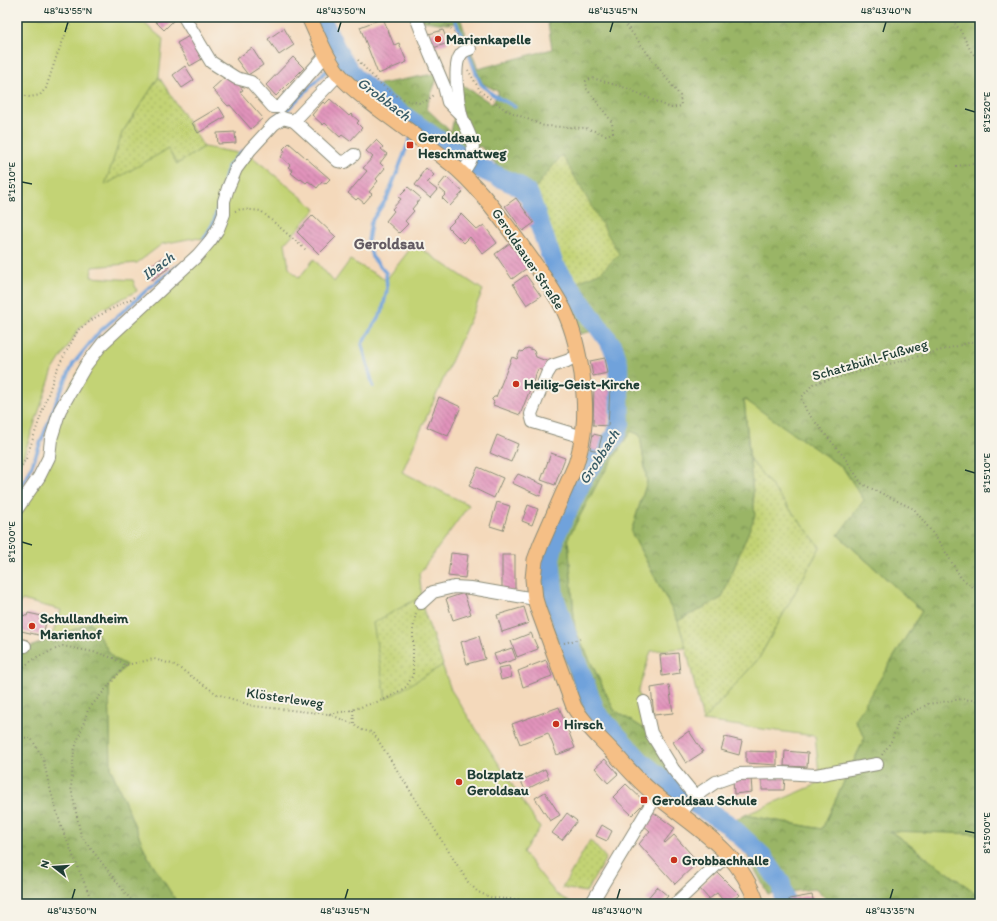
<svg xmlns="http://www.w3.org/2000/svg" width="997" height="921" viewBox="0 0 997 921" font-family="Itim,sans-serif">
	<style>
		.grass { fill: #c3d375; stroke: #718854 }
		.forest { fill: url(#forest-crowns); stroke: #5c794d }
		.park { fill: url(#park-dots); stroke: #718854 }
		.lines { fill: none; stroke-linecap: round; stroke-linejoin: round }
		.stream { stroke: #70a2db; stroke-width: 3.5 }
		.river { stroke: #70a2db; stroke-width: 20 }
		.building { fill: url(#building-back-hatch) }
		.minor-casing { stroke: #8a8b78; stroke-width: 14 }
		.major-casing { stroke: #8a8b78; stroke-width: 17 }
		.path { stroke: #8a8b78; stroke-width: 2; stroke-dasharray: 1 3; stroke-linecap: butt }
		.minor { stroke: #fff; stroke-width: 12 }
		.major { stroke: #f5bf86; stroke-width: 15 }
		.ticks { fill: none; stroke: #1f3d34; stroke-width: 1.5 }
		.poi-dot { fill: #c8321e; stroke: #f7f3e8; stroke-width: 1.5 }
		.labels { text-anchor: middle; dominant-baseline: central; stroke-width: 4; stroke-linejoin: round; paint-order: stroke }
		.poi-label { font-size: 14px; font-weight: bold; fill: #1f3d34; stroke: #f7f3e8; text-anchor: start }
		.street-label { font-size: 14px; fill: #1f3d34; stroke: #f7f3e8 }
		.water-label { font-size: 15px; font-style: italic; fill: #375b66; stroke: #f7f3e8 }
		.quarter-label { font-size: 16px; font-weight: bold; fill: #635b63; stroke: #f7f3e8 }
		.neatline { fill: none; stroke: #1f3d34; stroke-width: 1.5 }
		.ticks-label { font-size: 10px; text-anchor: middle; fill: #1f3d34 }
	</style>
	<defs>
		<pattern id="forest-crowns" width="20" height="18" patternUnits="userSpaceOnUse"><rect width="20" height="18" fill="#9ab566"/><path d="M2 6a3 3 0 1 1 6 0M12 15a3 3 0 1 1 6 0" fill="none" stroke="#7d9455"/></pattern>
		<pattern id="park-dots" width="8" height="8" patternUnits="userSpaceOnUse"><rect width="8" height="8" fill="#c3d375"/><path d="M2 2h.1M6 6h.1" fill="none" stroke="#a7b666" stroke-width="1.8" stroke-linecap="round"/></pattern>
		<pattern id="building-back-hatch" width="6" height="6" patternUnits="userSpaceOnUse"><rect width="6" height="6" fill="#e193bb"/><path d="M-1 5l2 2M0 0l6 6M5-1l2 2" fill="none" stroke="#b67999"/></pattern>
	</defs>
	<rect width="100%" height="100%" fill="#f7f3e8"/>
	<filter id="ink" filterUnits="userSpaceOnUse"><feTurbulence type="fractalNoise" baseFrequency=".025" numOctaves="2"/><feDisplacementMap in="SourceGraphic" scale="8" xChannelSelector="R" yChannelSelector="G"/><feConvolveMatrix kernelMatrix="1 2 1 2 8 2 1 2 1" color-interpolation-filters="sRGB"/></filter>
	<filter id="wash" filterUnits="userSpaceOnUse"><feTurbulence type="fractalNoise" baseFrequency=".012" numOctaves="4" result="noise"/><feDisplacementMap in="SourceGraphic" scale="16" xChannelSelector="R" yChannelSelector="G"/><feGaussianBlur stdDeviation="0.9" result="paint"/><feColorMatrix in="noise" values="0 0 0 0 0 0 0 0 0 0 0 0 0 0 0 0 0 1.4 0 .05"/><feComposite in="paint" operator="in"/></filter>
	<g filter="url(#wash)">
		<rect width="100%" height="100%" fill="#f4d9bb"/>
		<g class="grass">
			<polygon points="17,17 139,17 138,18 163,39 159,77 122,133 169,149 177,164 204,147 250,155 316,209 285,243 289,268 299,278 314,259 334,282 350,260 386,280 414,244 483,290 402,472 469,505 419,574 422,596 423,609 451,690 540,828 523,852 556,894 573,904 178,904 147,855 111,769 109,685 126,665 113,658 91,623 51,638 61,610 22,600 17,607 17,510 39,485 64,396 97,340 144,299 198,255 223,215 203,239 193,238 162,244 137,263 92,267 91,277 133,280 137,291 96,312 78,330 53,370 22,460 17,466"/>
			<polygon points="744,398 843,468 865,500 838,535 922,611 855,720 865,737 822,829 745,815 820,783 815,736 703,721 759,658 820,547 750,459"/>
			<polygon points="631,431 640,435 647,482 631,532 678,621 686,648 651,651 638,692 651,733 614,710 575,629 568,538 598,482"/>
			<polygon points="889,830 980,834 980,896"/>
		</g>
		<g class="forest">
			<polygon points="416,17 460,17 470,49 478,69 552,49 547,17 980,17 980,834 890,831 980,896 980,904 832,904 815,889 768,894 729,822 745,815 822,829 865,737 855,720 922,611 838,535 864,500 843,468 744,399 755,516 722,598 678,621 631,532 647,482 640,435 631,431 598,482 568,538 575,630 614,710 651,733 673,769 663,777 620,736 585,714 558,643 539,583 546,551 586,465 600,451 616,424 611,352 597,330 580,334 564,288 601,272 562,155 527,198 480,146 456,160 359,88 439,73 426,108 451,132 461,84 492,104 499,92 482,83 466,46 458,23 447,24 417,20"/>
			<polygon points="91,623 113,658 126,665 109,685 111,769 147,855 178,904 17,904 17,654 25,649"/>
		</g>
		<g class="park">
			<polygon points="159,77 204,147 177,164 168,149 105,185 122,133"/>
			<polygon points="562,155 619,254 601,272 564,288 548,260 527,198"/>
			<polygon points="750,459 820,547 759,658 703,721 686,648 678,621 722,598 755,516"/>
			<polygon points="422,596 423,609 443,665 386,699 373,623"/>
			<polygon points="590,840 606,858 586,892 562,888"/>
		</g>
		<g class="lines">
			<g class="stream">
				<polyline points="454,17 466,46 476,73 481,84 492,94 515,107"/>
				<polyline points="274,118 277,115 288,109 326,71"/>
				<polyline points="222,189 228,167 242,151"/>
				<polyline points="204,239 214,222 219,202"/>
				<polyline points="373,386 362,344 382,312 387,290 386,273 372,257 368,241 371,222 387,198 410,139"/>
				<polyline points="17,493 29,473 56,402 73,364 99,332 137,299 150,287 178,266"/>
			</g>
			<polyline class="river" points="320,17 340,57 354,77 385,103 479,168 517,185 529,195 554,265 613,347 618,363 620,424 616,435 587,471 556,534 550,558 554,597 573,653 596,713 641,762 683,796 729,825 763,857 781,884 785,904"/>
		</g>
		<g id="blocks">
			<g class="building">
				<polygon points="151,17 177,17 164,30"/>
				<polygon points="383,18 394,45 399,43 407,62 378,74 360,27"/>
				<polygon points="284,28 294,45 279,55 268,39"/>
				<polygon points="443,30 448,43 433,48 429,34"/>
				<polygon points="189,36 202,59 190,66 177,43"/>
				<polygon points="252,48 263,65 248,75 236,59"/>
				<polygon points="293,57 304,68 276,96 266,85"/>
				<polygon points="185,66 194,80 182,88 173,75"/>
				<polygon points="226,76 234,79 243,90 240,92 263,118 251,129 230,105 228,106 212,89"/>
				<polygon points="330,99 349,116 351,114 359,121 357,123 362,128 350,141 342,135 340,137 325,123 323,125 312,115 323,102 325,104"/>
				<polygon points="219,107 225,117 198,133 192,123"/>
				<polygon points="235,132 236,143 218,144 217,133"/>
				<polygon points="376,140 383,147 381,149 387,154 380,163 385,168 376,179 378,181 369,192 372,194 364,203 358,198 356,200 348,193 367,171 363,168 373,157 366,151"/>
				<polygon points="289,143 330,179 325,184 322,182 317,188 308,181 306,183 301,179 300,180 291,173 293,171 288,167 290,165 281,157 285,151 283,149"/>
				<polygon points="426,168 434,175 427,182 437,190 430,198 415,185 421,177 420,176"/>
				<polygon points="446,177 463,192 450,206 442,198 446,194 438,187"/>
				<polygon points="408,187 421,198 412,209 414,211 405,221 408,224 399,233 386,221 394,211 392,209 401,199 398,197"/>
				<polygon points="516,198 534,223 523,231 505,206"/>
				<polygon points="461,214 477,230 484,225 497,243 483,254 470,237 464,243 448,227"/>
				<polygon points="313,215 336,237 319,254 297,232"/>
				<polygon points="510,243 527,268 512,279 495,254"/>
				<polygon points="162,258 169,268 152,280 145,270"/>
				<polygon points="526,275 541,296 527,305 513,284"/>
				<polygon points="528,348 533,350 534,351 536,357 549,362 546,372 538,369 520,415 493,405 494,402 492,400 492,399 494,397 496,397 512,357 517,359 520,351 522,352 525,349"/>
				<polygon points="605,358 608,373 593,376 590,361"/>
				<polygon points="594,387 610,388 608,426 593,425"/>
				<polygon points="439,397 461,407 448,436 427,427"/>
				<polygon points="593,434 602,436 598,451 590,449"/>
				<polygon points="497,435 518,444 511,462 490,453"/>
				<polygon points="551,453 565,458 555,485 541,480"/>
				<polygon points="478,467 503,478 494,498 469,486"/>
				<polygon points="518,474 544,485 540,496 512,483"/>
				<polygon points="497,502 510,506 503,530 490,526"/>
				<polygon points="528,505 538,509 532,525 522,521"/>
				<polygon points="451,553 468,555 465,578 448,576"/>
				<rect x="502" y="555" width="13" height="36"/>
				<polygon points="464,593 471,614 453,620 446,599"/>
				<polygon points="524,607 529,623 502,632 497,615"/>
				<polygon points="28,613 42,616 41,620 46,622 43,636 17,630 21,615 27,616"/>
				<polygon points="531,633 538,649 517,657 511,641"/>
				<polygon points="479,636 485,659 467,664 461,642"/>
				<polygon points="512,648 516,659 498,665 494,654"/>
				<polygon points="678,653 680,673 662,676 660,655"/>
				<polygon points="546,660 552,676 523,687 518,671"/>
				<polygon points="509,666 512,677 501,680 498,668"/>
				<polygon points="669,685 673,713 654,715 651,688"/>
				<polygon points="559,707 575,748 557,755 548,733 520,744 512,724"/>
				<polygon points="689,731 703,752 686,763 673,742"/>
				<polygon points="725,737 742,741 739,755 721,750"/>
				<polygon points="746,751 777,752 777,765 746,763"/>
				<polygon points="785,751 808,753 807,767 784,766"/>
				<polygon points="605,759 618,774 608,783 595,768"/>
				<polygon points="545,769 549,778 525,790 521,781"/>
				<polygon points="762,776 785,777 784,790 762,790"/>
				<polygon points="751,777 752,792 734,794 733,779"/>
				<polygon points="626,784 645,802 632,815 613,797"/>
				<polygon points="545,792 560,815 550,821 535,798"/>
				<polygon points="653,812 675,828 664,842 665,843 674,835 698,862 675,884 639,844 650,831 643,825"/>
				<polygon points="567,813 577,821 562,840 552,833"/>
				<polygon points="602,825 612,831 607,841 596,836"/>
				<polygon points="717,872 740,895 726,904 717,893 709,899 699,888"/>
				<polygon points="657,887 668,896 661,904 652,904 646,900"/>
				<polygon points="812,895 814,904 790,904 789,899"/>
				<polygon points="745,901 746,904 732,904 732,903"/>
			</g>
		</g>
	</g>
	<g filter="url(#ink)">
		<use href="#blocks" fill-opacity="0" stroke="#8a8b78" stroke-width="1"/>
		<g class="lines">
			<defs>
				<g id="minor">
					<polyline points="184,17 211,62 236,78 251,82 273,107 280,107 326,55"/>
					<polyline points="416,17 430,53 444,86 448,102 461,115"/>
					<polyline points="286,119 294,121 339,74"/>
					<polyline points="294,121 338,161 345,162 354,155"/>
					<path d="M462 173C467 167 472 160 473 152 474 138 464 126 461 114 458 101 453 66 460 56 462 52 466 50 470 49"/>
					<polyline points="579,355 567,361 552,366 547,374 531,414 533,422 583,437"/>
					<polyline points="17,509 39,477 49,457 51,439 60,410 86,365 103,343 198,255 210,241 218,229 224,214 224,201 228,188 236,169 250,150 274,124 283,118"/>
					<polyline points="421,603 433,592 454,587 471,588 535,599"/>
					<polyline points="17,644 25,646"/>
					<polyline points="644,702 651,733 673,769 695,796"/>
					<polyline points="680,814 695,796 716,782 739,774 783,773 816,775 877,764"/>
					<polyline points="591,904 656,796"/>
					<polyline points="675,904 728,854"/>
				</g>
				<path id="major" d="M309 17C318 36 325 57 338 73 350 88 365 98 379 109 403 127 427 143 449 162 476 184 495 210 515 237 532 260 551 285 564 310 574 331 578 352 582 374 584 391 586 408 584 425 583 439 580 451 576 464L541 544 535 560 533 579 535 599 538 609 574 707C584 724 600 738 614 753 627 768 641 784 657 796 697 829 740 851 757 904"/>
			</defs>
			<use href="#minor" class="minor-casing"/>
			<use href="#major" class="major-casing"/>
			<g class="path">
				<polyline points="440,17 457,35 459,41"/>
				<polyline points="950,17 960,30 972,53 980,60"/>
				<polyline points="430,23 437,17"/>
				<path d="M358 60C372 76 392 99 414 102 417 102 419 103 421 103 425 102 431 98 434 95"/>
				<polyline points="468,70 481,92 506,110 544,126 586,128 606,135 613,133 612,122 587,89 586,81 592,78 626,88 671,108 681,106 680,96 620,17"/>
				<polyline points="17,94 30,97 40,95 46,88 57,55 73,17"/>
				<polyline points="956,166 980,163"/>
				<polyline points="235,211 241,209 261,211 306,250"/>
				<polyline points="980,340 813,384 801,398 807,412 845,458 862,484 914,509 928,527 942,546 961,578 980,592"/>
				<polyline points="17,472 26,459 56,371 78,330 96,317 137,296"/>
				<polyline points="564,643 580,639"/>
				<polyline points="126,665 88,710 74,751 71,788 81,836 134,904"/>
				<polyline points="17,671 37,657 63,646 98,653 113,658 126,665 154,659 175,665 217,694 253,706 328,714 348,711 386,699 406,687 413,675 413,630 416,613"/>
				<polyline points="353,710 354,724 361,730 372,732 378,740 468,882 478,892 492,898 525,900"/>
				<polyline points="329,714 353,724"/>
				<polyline points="17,737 31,738 43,758 49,785 61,826 93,904"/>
				<polyline points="882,755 892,740 899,720 928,704 962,699 980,701"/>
			</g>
			<use href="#minor" class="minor"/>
			<use href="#major" class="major"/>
		</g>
	</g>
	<path class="ticks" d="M65 32 68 22M338 32 341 22M610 32 613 22M883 32 886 22M965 109 975 112M22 182 32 184M965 470 975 473M22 542 32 545M965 831 975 833M72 899 75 889M345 899 348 889M617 899 620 889M890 899 893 889"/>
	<g class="poi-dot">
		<circle cx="438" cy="39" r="4"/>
		<rect x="406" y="141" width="8" height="8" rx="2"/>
		<circle cx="516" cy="384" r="4"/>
		<circle cx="32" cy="626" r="4"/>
		<circle cx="556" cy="724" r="4"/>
		<circle cx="459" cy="782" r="4"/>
		<rect x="640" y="796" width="8" height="8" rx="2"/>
		<circle cx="674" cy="860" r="4"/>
	</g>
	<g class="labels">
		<g class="poi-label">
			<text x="446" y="39">Marienkapelle</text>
			<text x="418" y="137">Geroldsau<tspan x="418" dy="16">Heschmattweg</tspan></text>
			<text x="524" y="384">Heilig-Geist-Kirche</text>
			<text x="40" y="618">Schullandheim<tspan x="40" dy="16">Marienhof</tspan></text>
			<text x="564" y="724">Hirsch</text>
			<text x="467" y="774">Bolzplatz<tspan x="467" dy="16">Geroldsau</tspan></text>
			<text x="652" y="800">Geroldsau Schule</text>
			<text x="682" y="860">Grobbachhalle</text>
		</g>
		<g class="street-label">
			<text transform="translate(528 259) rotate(56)">Geroldsauer Straße</text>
			<text transform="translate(870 360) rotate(-16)">Schatzbühl-Fußweg</text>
			<text transform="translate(285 698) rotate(8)">Klösterleweg</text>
		</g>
		<g class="water-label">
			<text transform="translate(384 99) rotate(37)">Grobbach</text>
			<text transform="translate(158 266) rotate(-37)">Ibach</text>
			<text transform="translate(599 457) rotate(-57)">Grobbach</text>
		</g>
		<g class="quarter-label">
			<text x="389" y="243">Geroldsau</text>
		</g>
	</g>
	<rect width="997" height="921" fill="none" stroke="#f7f3e8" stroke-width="44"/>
	<g transform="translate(54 867) rotate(287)" stroke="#f7f3e8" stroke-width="3" paint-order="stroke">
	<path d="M0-3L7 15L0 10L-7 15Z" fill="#1f3d34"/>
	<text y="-6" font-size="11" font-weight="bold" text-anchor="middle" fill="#1f3d34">N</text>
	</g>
	<rect x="22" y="22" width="953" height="877" class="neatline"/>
	<g class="ticks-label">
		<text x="68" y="14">48°43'55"N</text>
		<text x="341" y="14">48°43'50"N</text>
		<text x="613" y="14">48°43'45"N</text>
		<text x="886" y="14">48°43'40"N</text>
		<text transform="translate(986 112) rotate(-90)" y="4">8°15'20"E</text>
		<text transform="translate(11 182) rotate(-90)" y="4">8°15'10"E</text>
		<text transform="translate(986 473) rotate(-90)" y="4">8°15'10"E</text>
		<text transform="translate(11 542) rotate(-90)" y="4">8°15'00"E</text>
		<text transform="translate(986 833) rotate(-90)" y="4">8°15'00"E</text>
		<text x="72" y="914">48°43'50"N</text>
		<text x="345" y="914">48°43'45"N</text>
		<text x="617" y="914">48°43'40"N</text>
		<text x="890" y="914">48°43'35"N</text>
	</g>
</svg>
